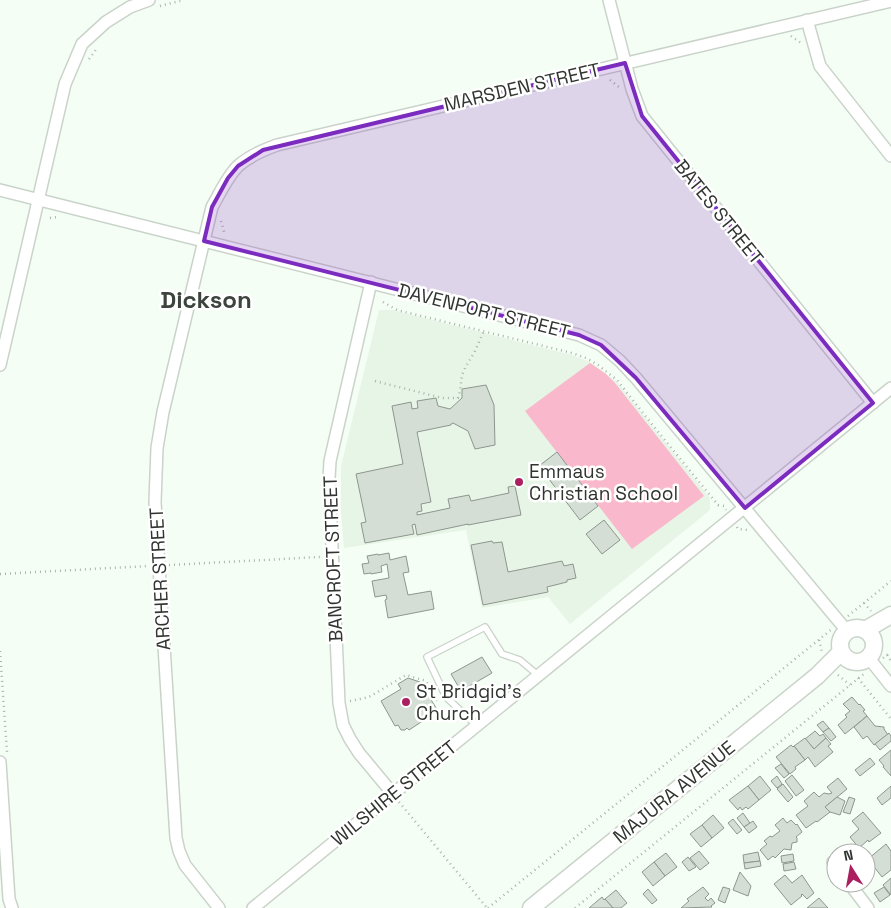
<svg xmlns="http://www.w3.org/2000/svg" width="891" height="908" viewBox="0 0 891 908" font-family="'Space Grotesk',sans-serif">
	<style>
		.built { fill: #e6f5e6 }
		.green { fill: #f9b8cc }
		.building { fill: #d5ded5; stroke: #8e968e }
		.lines { fill: none; stroke-linecap: round; stroke-linejoin: round }
		.lane-casing { stroke: #cad3ca; stroke-width: 8 }
		.street-casing { stroke: #cad3ca; stroke-width: 14 }
		.secondary-casing { stroke: #cad3ca; stroke-width: 19 }
		.path { stroke: #acb3ac; stroke-width: 2.5; stroke-dasharray: 1 4; stroke-linecap: butt }
		.lane { stroke: #fff; stroke-width: 5.5 }
		.street { stroke: #fff; stroke-width: 11 }
		.secondary { stroke: #fff; stroke-width: 16 }
		.marked { fill: #7b2cbf; fill-opacity: 0.2; stroke: #7b2cbf; stroke-width: 4; stroke-linejoin: round }
		.poi-dot { fill: #ab1f61; stroke: #fff; stroke-width: 2 }
		.labels { text-anchor: middle; dominant-baseline: central; stroke-width: 5; stroke-linejoin: round; paint-order: stroke }
		.street-label { font-size: 19px; fill: #313531; stroke: #fff }
		.poi-label { font-size: 19px; fill: #313531; stroke: #fff; text-anchor: start }
		.district-label { font-size: 24px; font-weight: bold; fill: #3d443d; stroke: #fff }
	</style>
	<rect width="100%" height="100%" fill="#f5fef5"/>
	<polygon class="built" points="379,310 393,310 572,355 590,362 617,382 710,498 710,510 570,624 548,597 482,608 466,530 344,548 341,511 341,466"/>
	<polygon class="green" points="590,363 606,374 615,383 704,496 632,549 525,411"/>
	<g class="building">
		<polygon points="486,385 494,405 495,445 475,449 468,431 453,423 451,424 451,425 417,432 431,502 421,504 422,511 417,512 417,515 450,508 448,499 469,495 471,501 509,493 508,487 515,486 521,515 468,525 468,524 417,535 415,524 412,525 414,534 365,543 361,523 366,522 356,474 403,464 392,406 411,402 412,409 418,408 417,401 436,398 438,406 450,409 462,398 462,389"/>
		<polygon points="557,452 598,506 580,520 539,466"/>
		<polygon points="604,520 620,540 602,554 586,534"/>
		<polygon points="492,541 493,543 502,542 508,572 562,561 564,566 573,564 576,578 567,580 567,582 547,587 548,592 483,605 471,545"/>
		<polygon points="389,553 390,560 406,556 409,572 403,573 408,595 431,591 434,609 388,618 385,600 387,599 386,595 375,597 372,581 389,578 387,564 381,566 382,572 371,574 371,573 364,574 362,564 369,563 367,556 378,554 378,555"/>
		<polygon points="482,657 492,673 461,691 451,674"/>
		<polygon points="408,678 420,682 438,711 409,730 407,728 405,730 401,730 398,725 395,726 381,701 401,689 398,684"/>
		<polygon points="852,697 859,705 860,704 865,710 863,711 867,716 845,734 838,725 847,717 845,715 850,711 843,704"/>
		<polygon points="867,716 875,726 884,727 884,729 888,735 874,745 867,736 863,739 854,727"/>
		<polygon points="823,721 829,728 823,732 817,725"/>
		<polygon points="829,728 836,737 831,741 823,732"/>
		<polygon points="815,731 820,736 823,734 826,738 814,749 805,739"/>
		<polygon points="889,733 891,736 891,741 880,750 875,744"/>
		<polygon points="805,738 814,749 826,738 831,744 828,746 833,752 815,767 808,757 805,760 794,746"/>
		<polygon points="791,745 793,747 794,746 805,760 795,767 796,769 790,774 776,757"/>
		<polygon points="891,750 891,776 883,767 884,766 879,760"/>
		<polygon points="870,758 875,764 860,776 855,770"/>
		<polygon points="781,764 789,774 784,778 775,768"/>
		<polygon points="792,775 804,790 796,796 785,781"/>
		<polygon points="760,776 771,790 759,800 748,786"/>
		<polygon points="777,776 782,784 777,788 771,781"/>
		<polygon points="838,778 847,789 825,807 830,812 817,822 816,821 806,828 796,815 808,806 804,801 814,792 819,797 824,793 829,794 832,793 827,787"/>
		<polygon points="783,784 793,797 788,802 777,789"/>
		<polygon points="748,786 759,800 748,809 746,807 742,810 740,807 738,810 729,800"/>
		<polygon points="891,786 891,798 882,805 877,798"/>
		<polygon points="837,797 845,801 840,815 830,812 825,807"/>
		<polygon points="849,797 855,799 850,814 843,812"/>
		<polygon points="863,812 881,833 869,842 868,840 859,848 850,837 859,829 852,821"/>
		<polygon points="743,813 750,823 744,827 737,818"/>
		<polygon points="713,815 724,828 712,838 702,825"/>
		<polygon points="783,818 787,823 791,820 796,825 797,824 802,832 796,837 797,838 797,842 792,843 791,850 784,849 775,858 773,856 768,860 760,850 767,844 764,841 770,836 772,837 780,831 775,825"/>
		<polygon points="733,819 742,830 737,834 728,823"/>
		<polygon points="753,821 757,827 749,833 744,827"/>
		<polygon points="702,825 712,838 701,847 690,834"/>
		<polygon points="886,844 891,851 891,870 882,877 868,859"/>
		<polygon points="699,851 709,863 700,870 690,858"/>
		<polygon points="758,852 760,861 744,863 743,855"/>
		<polygon points="666,853 677,867 665,876 654,862"/>
		<polygon points="793,854 794,861 782,863 781,856"/>
		<polygon points="688,857 696,867 689,871 682,862"/>
		<polygon points="760,861 761,866 745,869 744,863"/>
		<polygon points="654,862 665,876 653,886 642,872"/>
		<polygon points="794,862 796,869 784,871 783,864"/>
		<polygon points="740,872 751,886 748,896 733,890"/>
		<polygon points="785,875 792,883 802,875 814,893 807,899 802,894 801,895 802,896 791,905 774,884"/>
		<polygon points="891,878 891,895 883,885"/>
		<polygon points="703,887 709,894 705,898 708,901 711,898 715,903 711,906 712,907 681,908 689,901 687,899"/>
		<polygon points="723,887 730,889 725,903 718,900"/>
		<polygon points="884,887 890,895 880,902 874,893"/>
		<polygon points="648,889 657,900 652,904 643,894"/>
		<polygon points="616,890 627,903 621,908 613,908 605,899"/>
		<polygon points="602,897 604,900 605,899 613,908 589,908"/>
		<polygon points="819,898 828,908 807,908"/>
	</g>
	<g class="lines">
		<defs>
			<polyline id="lane" points="477,726 446,697 427,657 485,627 502,654 520,660 539,676"/>
			<g id="street">
				<polyline points="609,0 632,89 642,116 873,403"/>
				<polyline points="807,20 820,66 891,156"/>
				<polyline points="0,190 579,335 601,345 620,361 636,378 847,631"/>
				<polyline points="371,282 330,461 329,478 339,703 343,725 350,739 359,753 393,794"/>
				<polyline points="0,365 65,84 82,44 106,22 130,7 149,0"/>
				<polyline points="868,657 891,686"/>
				<polyline points="0,762 9,899 12,908"/>
				<polyline points="833,862 836,865"/>
				<polyline points="849,883 868,908"/>
				<path d="M219 908 185 865 179 851 176 838 155 502 157 448 163 412 212 207C220 193 227 177 238 166 249 156 263 150 277 145L891 1"/>
				<polyline points="253,908 891,388"/>
			</g>
			<g id="secondary">
				<circle cx="857" cy="645" r="17"/>
				<polyline points="865,630 891,615"/>
				<polyline points="531,908 817,676 841,652"/>
			</g>
		</defs>
		<use href="#lane" class="lane-casing"/>
		<use href="#street" class="street-casing"/>
		<use href="#secondary" class="secondary-casing"/>
		<g class="path">
			<polyline points="160,6 183,0"/>
			<polyline points="791,36 801,43"/>
			<polyline points="89,59 98,47"/>
			<polyline points="610,80 619,87"/>
			<polyline points="50,218 57,217"/>
			<polyline points="221,221 225,235"/>
			<polyline points="383,302 397,310 572,353 586,358 598,365 617,380 651,423 718,505 724,506 726,510"/>
			<polyline points="375,381 442,398 458,398 460,391 462,375 465,368 474,353 484,331"/>
			<polyline points="737,527 738,529 748,530"/>
			<polyline points="169,565 320,557"/>
			<polyline points="0,574 148,566"/>
			<polyline points="864,603 871,611"/>
			<polyline points="848,616 891,581"/>
			<polyline points="819,640 822,652"/>
			<polyline points="0,651 7,752"/>
			<polyline points="887,655 891,661"/>
			<polyline points="883,658 891,652"/>
			<polyline points="838,675 850,685"/>
			<polyline points="858,678 891,719"/>
			<polyline points="350,701 369,697 406,675 426,681 436,700 438,700"/>
			<polyline points="399,802 487,908"/>
			<polyline points="488,908 832,629"/>
			<polyline points="575,908 865,673"/>
		</g>
		<use href="#lane" class="lane"/>
		<use href="#street" class="street"/>
		<use href="#secondary" class="secondary"/>
	</g>
	<path class="marked" d="M625 63 642 116 873 403 745 508 636 378 601 345 579 335 204 241 212 207 228 178 238 166 263 150Z"/>
	<g class="poi-dot">
		<circle cx="519" cy="482" r="5"/>
		<circle cx="406" cy="702" r="5"/>
	</g>
	<g class="labels">
		<g class="street-label">
			<text transform="translate(522 87) rotate(-13)">MARSDEN STREET</text>
			<text transform="translate(719 212) rotate(51)">BATES STREET</text>
			<text transform="translate(484 311) rotate(14)">DAVENPORT STREET</text>
			<text transform="translate(333 559) rotate(-92)">BANCROFT STREET</text>
			<text transform="translate(160 579) rotate(-93)">ARCHER STREET</text>
			<text transform="translate(674 792) rotate(-39)">MAJURA AVENUE</text>
			<text transform="translate(394 793) rotate(-39)">WILSHIRE STREET</text>
		</g>
		<g class="poi-label">
			<text x="529" y="471">Emmaus<tspan x="529" dy="22">Christian School</tspan></text>
			<text x="416" y="691">St Bridgid's<tspan x="416" dy="22">Church</tspan></text>
		</g>
		<g class="district-label">
			<text x="206" y="299">Dickson</text>
		</g>
	</g>
	<g transform="translate(851 868) rotate(349)"><circle r="24" fill="#ffffff" stroke="#adaead"/>
	<path d="M0-4L9 19L0 12L-9 19Z" fill="#ab1f61"/>
	<text y="-8" font-size="14" font-weight="bold" text-anchor="middle" fill="#313531">N</text>
	</g>
</svg>
